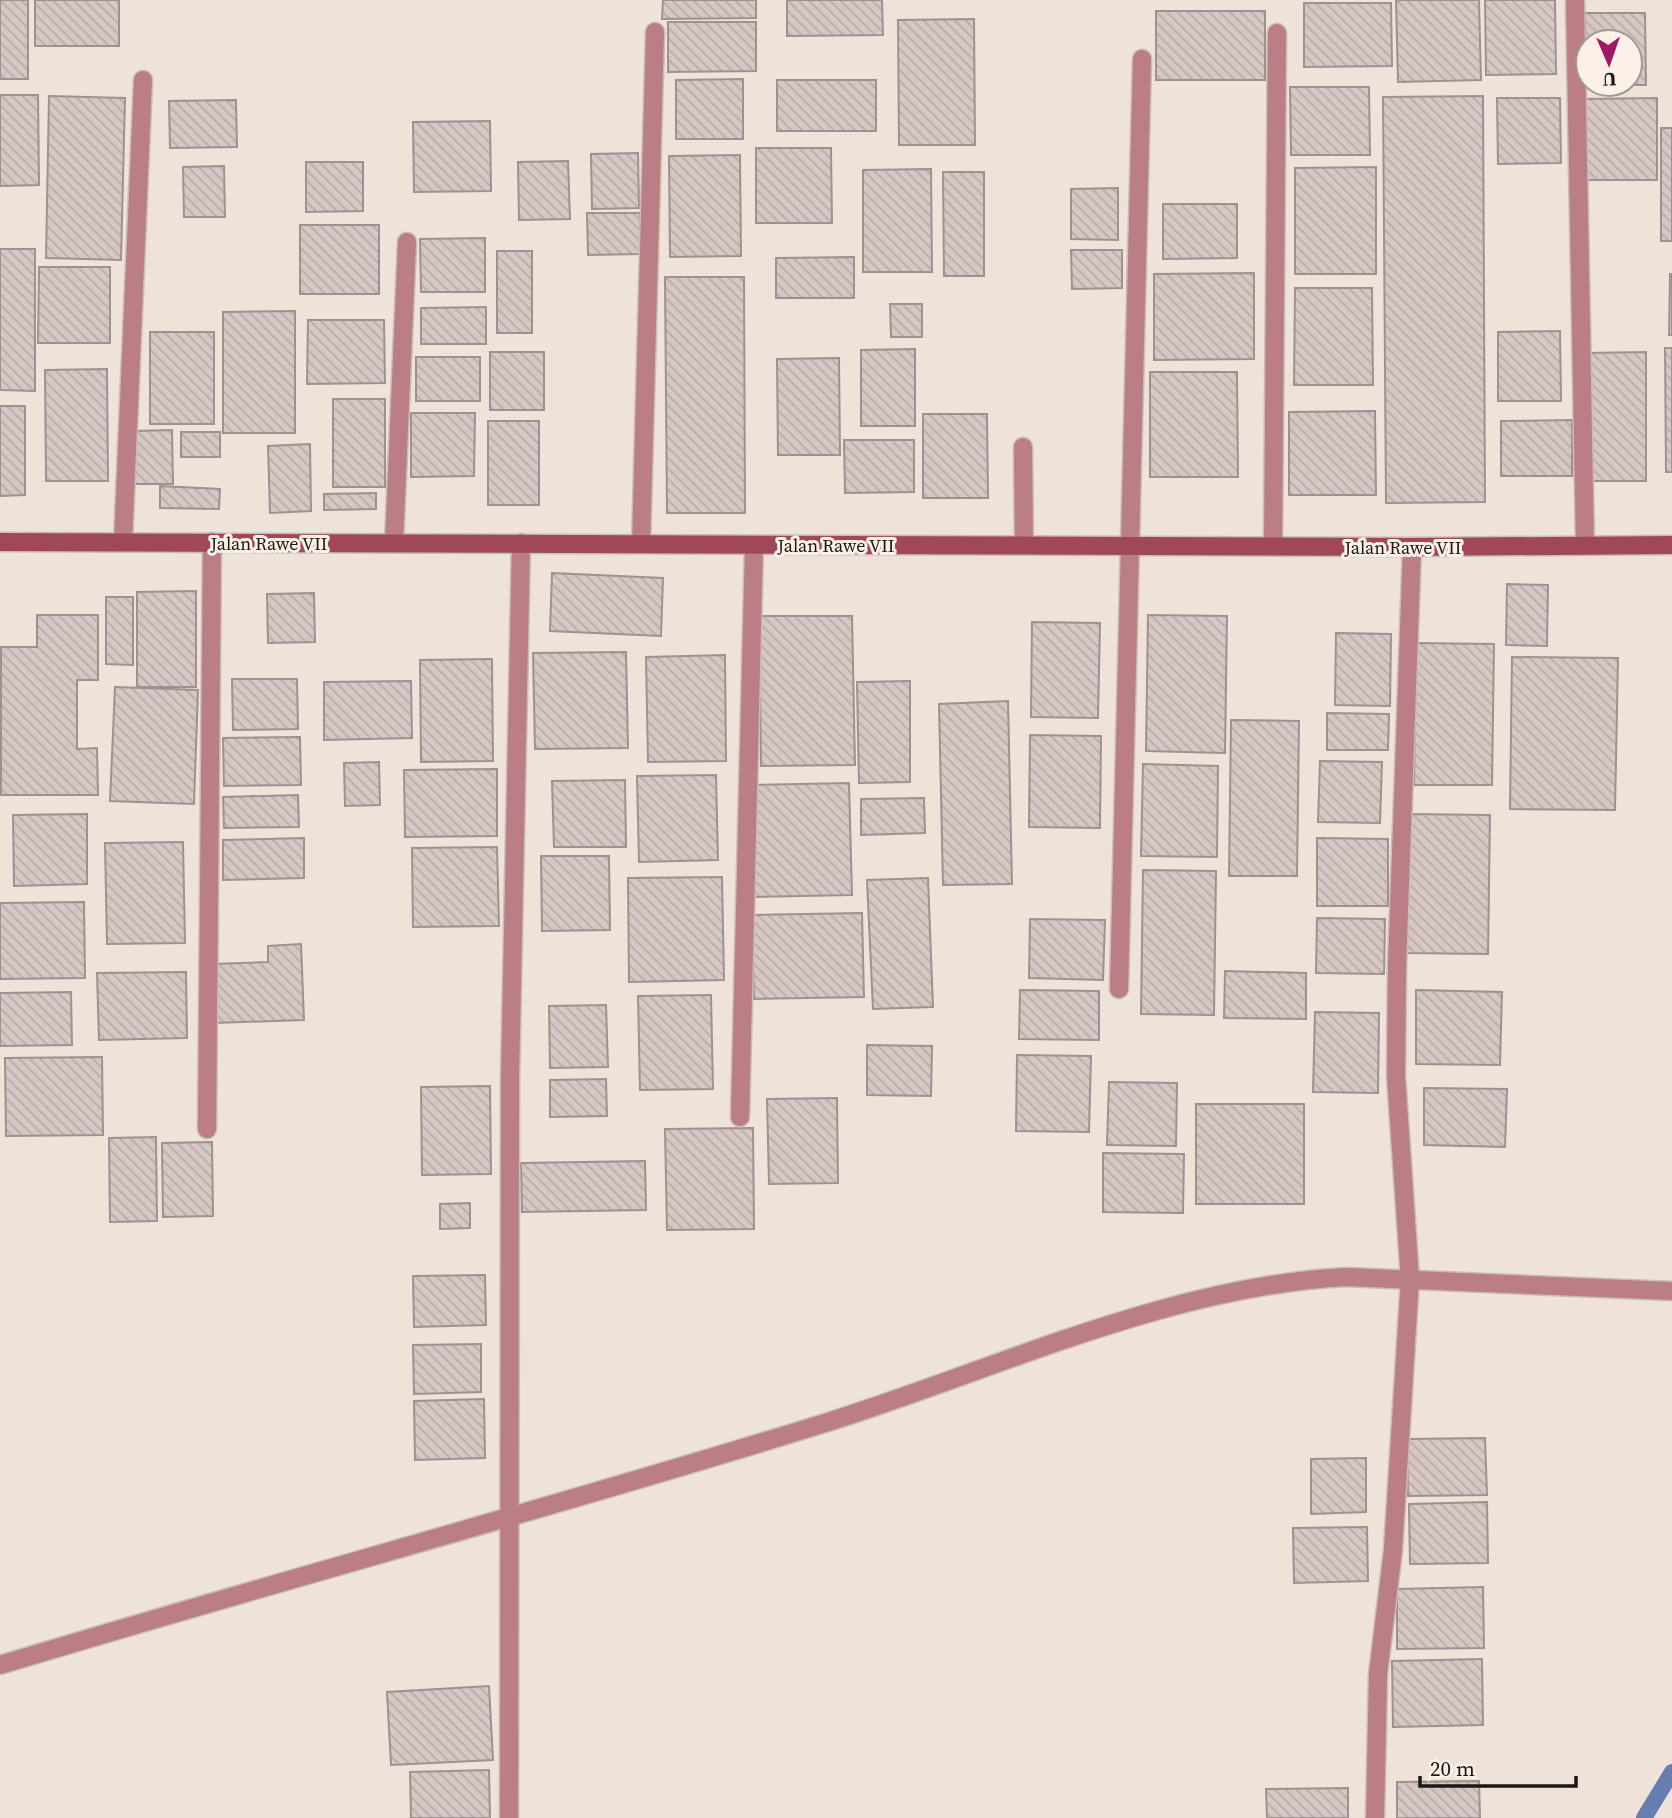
<svg xmlns="http://www.w3.org/2000/svg" width="1672" height="1818" viewBox="0 0 1672 1818" font-family="'Source Serif 4',serif">
	<style>
		.lines { fill: none; stroke-linecap: round; stroke-linejoin: round }
		.stream { stroke: #667daf; stroke-width: 16 }
		.building { fill: url(#building-back-hatch); stroke: #9f918f; stroke-width: 2; fill-rule: evenodd }
		.service-casing { stroke: #c8beb6; stroke-width: 21 }
		.minor-casing { stroke: #c8beb6; stroke-width: 21 }
		.secondary-casing { stroke: #c8beb6; stroke-width: 21 }
		.service { stroke: #bb7d86; stroke-width: 18 }
		.minor { stroke: #bb7d86; stroke-width: 18 }
		.secondary { stroke: #a0485a; stroke-width: 18 }
		.labels { text-anchor: middle; dominant-baseline: central; stroke-width: 6; stroke-linejoin: round; paint-order: stroke }
		.street-label { font-size: 18px; fill: #1c1815; stroke: #fbf0e7 }
	</style>
	<defs>
		<pattern id="building-back-hatch" width="6" height="6" patternUnits="userSpaceOnUse" patternTransform="scale(1.75)"><rect width="6" height="6" fill="#d6c7c5"/><path d="M-1 5l2 2M0 0l6 6M5-1l2 2" fill="none" stroke="#b7aaa8"/></pattern>
	</defs>
	<rect width="100%" height="100%" fill="#eee2d9"/>
	<g class="lines">
		<polyline class="stream" points="1644,1818 1672,1772"/>
	</g>
	<g class="building">
		<rect x="0" y="0" width="28" height="79"/>
		<rect x="35" y="0" width="84" height="46"/>
		<polygon points="663,0 756,0 756,18 662,19"/>
		<polygon points="787,0 882,0 883,35 787,36"/>
		<polygon points="1396,0 1479,0 1481,80 1398,82"/>
		<polygon points="1485,0 1555,0 1556,74 1486,75"/>
		<polygon points="1304,3 1391,3 1392,66 1304,67"/>
		<rect x="1156" y="11" width="109" height="69"/>
		<path d="M1585 13H1645L1646 85H1586ZM1588 42H1630V84H1588Z"/>
		<polygon points="974,19 975,145 899,145 898,20"/>
		<polygon points="668,22 756,22 756,71 668,72"/>
		<polygon points="743,79 743,139 676,139 676,80"/>
		<rect x="777" y="80" width="99" height="51"/>
		<polygon points="1290,87 1369,87 1370,155 1291,155"/>
		<polygon points="0,95 38,95 39,185 0,186"/>
		<polygon points="49,96 125,98 121,260 46,258"/>
		<polygon points="1483,96 1485,502 1386,503 1383,97"/>
		<polygon points="1497,98 1560,98 1561,163 1498,164"/>
		<polygon points="1657,98 1657,180 1583,180 1582,99"/>
		<polygon points="236,100 237,147 170,148 169,101"/>
		<polygon points="490,121 491,191 414,192 413,122"/>
		<rect x="1661" y="128" width="11" height="113"/>
		<polygon points="756,148 831,148 832,223 756,223"/>
		<polygon points="638,153 639,208 592,209 591,154"/>
		<polygon points="740,155 741,256 670,257 669,156"/>
		<polygon points="568,161 570,219 519,220 518,162"/>
		<polygon points="306,162 363,162 363,211 306,212"/>
		<polygon points="224,166 225,217 184,217 183,167"/>
		<polygon points="1376,167 1376,274 1295,274 1295,168"/>
		<polygon points="931,169 932,272 863,272 863,170"/>
		<polygon points="943,172 984,172 984,276 944,276"/>
		<polygon points="1118,188 1118,240 1071,239 1071,189"/>
		<polygon points="1163,204 1237,204 1237,258 1163,259"/>
		<polygon points="587,213 640,213 641,254 588,255"/>
		<rect x="300" y="225" width="79" height="69"/>
		<polygon points="485,238 485,292 421,292 420,239"/>
		<polygon points="0,249 35,249 35,391 0,390"/>
		<polygon points="1071,250 1122,250 1122,288 1072,289"/>
		<rect x="497" y="251" width="35" height="82"/>
		<polygon points="854,257 854,298 776,298 776,258"/>
		<polygon points="39,267 110,267 110,343 38,343"/>
		<polygon points="1254,273 1254,359 1154,360 1154,274"/>
		<polygon points="1670,274 1672,274 1672,335 1669,335"/>
		<polygon points="665,277 744,277 745,513 667,513"/>
		<polygon points="1295,288 1372,288 1373,385 1294,385"/>
		<polygon points="890,304 922,304 922,337 891,337"/>
		<polygon points="486,307 486,344 421,344 421,308"/>
		<polygon points="295,311 295,433 223,433 223,312"/>
		<polygon points="308,320 384,320 385,383 307,384"/>
		<polygon points="1560,331 1561,401 1498,401 1498,332"/>
		<rect x="150" y="332" width="64" height="92"/>
		<polygon points="1665,348 1672,348 1672,472 1666,472"/>
		<polygon points="915,349 915,426 861,426 861,350"/>
		<rect x="490" y="352" width="54" height="58"/>
		<polygon points="1646,352 1646,481 1587,481 1586,353"/>
		<rect x="416" y="357" width="64" height="44"/>
		<polygon points="839,358 840,455 778,455 777,359"/>
		<polygon points="107,369 108,481 46,481 45,370"/>
		<polygon points="1150,372 1237,372 1238,477 1150,477"/>
		<rect x="333" y="399" width="52" height="88"/>
		<polygon points="0,406 25,406 25,495 0,496"/>
		<polygon points="1375,411 1376,495 1289,495 1289,412"/>
		<polygon points="411,413 475,413 474,476 411,477"/>
		<polygon points="923,414 987,414 988,498 923,498"/>
		<polygon points="1572,420 1572,476 1501,476 1501,421"/>
		<rect x="488" y="421" width="51" height="84"/>
		<polygon points="172,430 173,484 134,484 134,431"/>
		<rect x="181" y="432" width="39" height="25"/>
		<polygon points="844,440 914,440 914,492 845,493"/>
		<polygon points="310,444 311,511 270,513 268,446"/>
		<polygon points="160,486 220,489 219,509 160,508"/>
		<polygon points="376,493 376,509 324,510 324,494"/>
		<polygon points="552,573 663,578 661,636 550,631"/>
		<polygon points="1507,584 1548,585 1547,646 1506,645"/>
		<polygon points="196,591 196,687 137,687 137,592"/>
		<polygon points="314,593 315,642 268,643 267,594"/>
		<polygon points="106,597 133,597 133,665 106,664"/>
		<polygon points="37,615 98,615 98,680 77,680 77,749 97,748 98,795 1,795 1,647 37,647"/>
		<polygon points="1148,615 1227,616 1225,753 1146,751"/>
		<polygon points="759,616 852,616 855,765 761,766"/>
		<polygon points="1032,622 1100,623 1098,718 1031,717"/>
		<polygon points="1336,633 1391,634 1390,706 1335,705"/>
		<polygon points="1416,643 1494,644 1492,785 1414,785"/>
		<polygon points="626,652 628,748 535,749 533,653"/>
		<polygon points="725,655 726,761 648,762 646,657"/>
		<polygon points="1512,657 1618,658 1615,810 1510,809"/>
		<polygon points="492,659 493,761 421,762 420,660"/>
		<polygon points="232,679 297,679 298,729 233,730"/>
		<polygon points="411,681 412,738 324,740 324,682"/>
		<polygon points="910,681 910,782 859,783 857,682"/>
		<polygon points="115,687 198,690 194,804 110,801"/>
		<polygon points="1008,701 1012,884 943,885 939,704"/>
		<polygon points="1327,713 1389,714 1388,750 1327,750"/>
		<polygon points="1231,720 1299,721 1297,876 1229,876"/>
		<polygon points="1030,735 1101,736 1100,828 1029,827"/>
		<polygon points="300,737 301,785 224,786 223,738"/>
		<polygon points="1320,761 1382,762 1380,823 1318,822"/>
		<polygon points="379,762 380,805 345,806 344,763"/>
		<polygon points="1143,764 1218,766 1217,857 1141,856"/>
		<polygon points="497,769 497,836 405,837 404,770"/>
		<polygon points="716,775 718,860 639,862 637,776"/>
		<polygon points="625,780 626,847 554,847 552,781"/>
		<polygon points="849,783 852,895 755,897 754,785"/>
		<polygon points="298,795 299,827 224,828 223,797"/>
		<polygon points="924,798 925,833 861,835 861,799"/>
		<polygon points="87,814 87,884 14,886 13,815"/>
		<polygon points="1408,814 1490,815 1488,954 1406,953"/>
		<polygon points="304,838 304,878 223,880 223,840"/>
		<polygon points="1317,838 1388,839 1388,906 1317,906"/>
		<polygon points="183,842 185,943 107,944 105,843"/>
		<polygon points="497,847 499,926 413,927 412,848"/>
		<polygon points="541,856 609,856 610,930 542,931"/>
		<polygon points="1143,870 1216,871 1214,1015 1141,1014"/>
		<polygon points="722,877 724,980 629,982 628,878"/>
		<polygon points="928,878 933,1007 873,1009 867,880"/>
		<polygon points="84,902 85,978 0,979 0,903"/>
		<polygon points="862,913 864,997 754,999 752,915"/>
		<polygon points="1317,918 1385,919 1384,974 1316,973"/>
		<polygon points="1030,919 1105,920 1103,980 1029,978"/>
		<polygon points="301,944 304,1020 215,1023 213,964 268,962 268,946"/>
		<polygon points="1225,971 1306,973 1306,1019 1224,1018"/>
		<polygon points="186,972 187,1038 99,1040 97,973"/>
		<polygon points="1020,990 1099,991 1099,1040 1019,1039"/>
		<polygon points="1416,990 1502,992 1500,1065 1416,1064"/>
		<polygon points="71,992 72,1045 0,1046 0,993"/>
		<polygon points="711,995 713,1089 640,1090 638,996"/>
		<polygon points="606,1005 608,1067 550,1068 549,1006"/>
		<polygon points="1315,1012 1379,1013 1378,1093 1313,1092"/>
		<polygon points="867,1045 932,1046 931,1096 867,1095"/>
		<polygon points="1017,1055 1091,1056 1089,1132 1016,1131"/>
		<polygon points="102,1057 103,1135 6,1136 5,1058"/>
		<polygon points="606,1079 607,1116 550,1117 550,1080"/>
		<polygon points="1109,1082 1177,1083 1176,1146 1107,1145"/>
		<polygon points="490,1086 491,1174 422,1175 421,1087"/>
		<polygon points="1424,1088 1507,1089 1505,1147 1424,1145"/>
		<polygon points="837,1098 838,1183 769,1184 767,1099"/>
		<rect x="1196" y="1104" width="108" height="100"/>
		<polygon points="753,1128 754,1229 667,1230 665,1129"/>
		<polygon points="156,1137 157,1221 110,1222 109,1138"/>
		<polygon points="212,1142 213,1216 163,1217 162,1143"/>
		<polygon points="1103,1153 1184,1154 1183,1213 1103,1212"/>
		<polygon points="645,1161 646,1210 522,1212 521,1163"/>
		<polygon points="470,1203 470,1228 440,1229 440,1204"/>
		<polygon points="485,1275 486,1325 414,1327 413,1276"/>
		<polygon points="481,1344 481,1392 414,1394 413,1345"/>
		<polygon points="484,1399 485,1458 415,1460 414,1401"/>
		<polygon points="1485,1438 1487,1495 1408,1496 1407,1439"/>
		<polygon points="1366,1458 1366,1512 1311,1514 1311,1459"/>
		<polygon points="1487,1502 1488,1563 1410,1564 1409,1504"/>
		<polygon points="1367,1527 1368,1581 1294,1583 1293,1528"/>
		<polygon points="1483,1587 1484,1648 1397,1649 1397,1589"/>
		<polygon points="1482,1659 1483,1725 1393,1727 1392,1661"/>
		<polygon points="489,1686 493,1760 391,1765 387,1692"/>
		<polygon points="489,1770 490,1818 411,1818 410,1772"/>
		<polygon points="1479,1781 1480,1818 1397,1818 1397,1782"/>
		<polygon points="1348,1788 1348,1818 1267,1818 1266,1789"/>
	</g>
	<g class="lines">
		<defs>
			<polyline id="service" points="1023,447 1024,545"/>
			<g id="minor">
				<polyline points="1575,0 1585,545"/>
				<polyline points="123,542 143,80"/>
				<polyline points="394,543 407,242"/>
				<polyline points="641,544 655,32"/>
				<polyline points="1273,546 1277,33"/>
				<polyline points="1119,989 1142,59"/>
				<polyline points="740,1117 754,545"/>
				<polyline points="207,1129 212,542"/>
				<path d="M0 1665C274 1582 552 1508 825 1423 994 1370 1169 1286 1346 1277L1672 1291"/>
				<polyline points="509,1818 510,1079 521,543"/>
				<polyline points="1375,1818 1378,1674 1393,1550 1410,1279 1396,1076 1397,967 1412,547"/>
			</g>
			<polyline id="secondary" points="0,542 1412,547 1672,545"/>
		</defs>
		<use href="#service" class="service-casing"/>
		<use href="#minor" class="minor-casing"/>
		<use href="#secondary" class="secondary-casing"/>
		<use href="#service" class="service"/>
		<use href="#minor" class="minor"/>
		<use href="#secondary" class="secondary"/>
	</g>
	<g class="labels">
		<g class="street-label">
			<text x="269" y="543">Jalan Rawe VII</text>
			<text x="836" y="545">Jalan Rawe VII</text>
			<text x="1403" y="547">Jalan Rawe VII</text>
		</g>
	</g>
	<g transform="translate(1609 63) rotate(178)"><circle r="33" fill="#fbf0e7" stroke="#a29a93" stroke-width="2"/>
	<path d="M0-5L12 26L0 18L-12 26Z" fill="#a01865"/>
	<text y="-10" font-size="19" font-weight="bold" text-anchor="middle" fill="#1c1815">U</text>
	</g>
	<path d="M1420 1776v10h156v-10" fill="none" stroke="#1c1815" stroke-width="3.5"/>
	<text x="1430" y="1776" font-size="21" fill="#1c1815" stroke="#fbf0e7" stroke-width="5" paint-order="stroke">20 m</text>
</svg>
